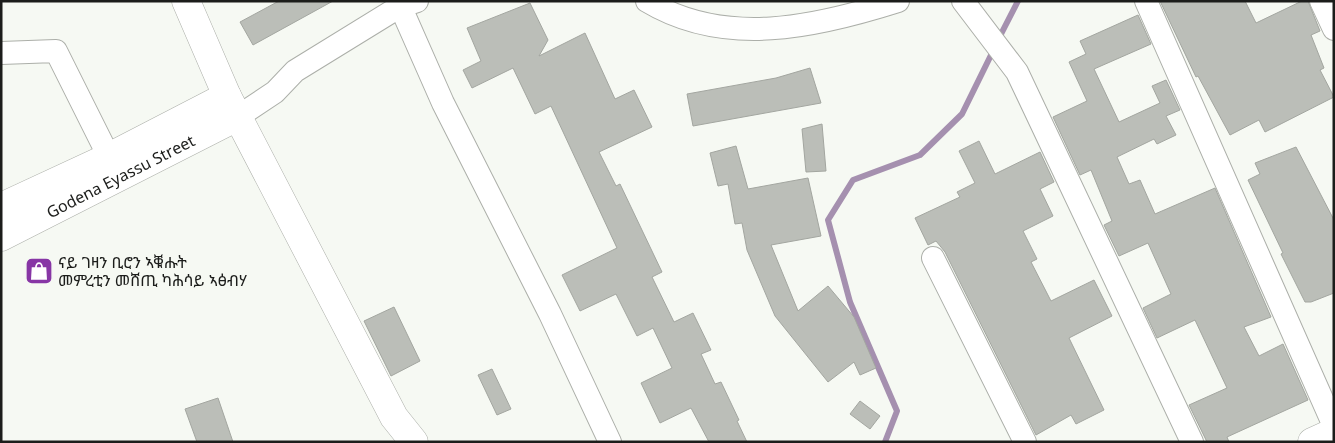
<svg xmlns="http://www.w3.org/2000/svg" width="1335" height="443" viewBox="0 0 1335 443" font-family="Georgia,'Noto Sans Ethiopic',serif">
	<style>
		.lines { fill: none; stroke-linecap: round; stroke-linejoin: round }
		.stream { stroke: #a590af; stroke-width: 6 }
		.building { fill: #bbbeb8; stroke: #a3a6a0 }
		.street-casing { stroke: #acafa9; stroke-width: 24 }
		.secondary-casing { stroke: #acafa9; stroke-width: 29 }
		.street { stroke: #fff; stroke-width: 22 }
		.secondary { stroke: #fff; stroke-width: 28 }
		.labels { text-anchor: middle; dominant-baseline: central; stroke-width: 4; stroke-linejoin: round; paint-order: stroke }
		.street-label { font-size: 16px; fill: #1c1d1b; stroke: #f6f9f3 }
		.poi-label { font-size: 16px; fill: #1c1d1b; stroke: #f6f9f3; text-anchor: start }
	</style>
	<rect width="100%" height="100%" fill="#f6f9f3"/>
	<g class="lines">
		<g class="stream">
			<polyline points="998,40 1018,1"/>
			<polyline points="885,442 897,411 850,302 828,220 853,180 920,155 962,114 994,49"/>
		</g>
	</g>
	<g class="building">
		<polygon points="279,1 333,1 253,45 240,22"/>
		<polygon points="1160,1 1245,1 1256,23 1302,1 1308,1 1320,31 1311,35 1324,68 1320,70 1334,97 1265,132 1259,120 1230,135 1198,76 1196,77"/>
		<polygon points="530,3 548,40 539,56 585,33 615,99 634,90 652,127 599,152 616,186 620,184 662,272 652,277 674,322 693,313 711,350 701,354 715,384 721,382 739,420 737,421 747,442 709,442 691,408 660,423 641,383 672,368 653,328 637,336 616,294 580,311 562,275 617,248 551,106 535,114 513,68 472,88 463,70 481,61 467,28"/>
		<polygon points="1138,15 1151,44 1094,69 1119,122 1160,103 1152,86 1166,80 1180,110 1166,116 1176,135 1157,144 1154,139 1117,157 1129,184 1140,180 1155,214 1215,188 1271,317 1244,327 1259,356 1283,344 1308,400 1227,437 1229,442 1207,442 1189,405 1227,388 1195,320 1157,338 1143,308 1171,294 1148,243 1119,256 1104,225 1112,221 1091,170 1080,175 1053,117 1087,101 1069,62 1086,54 1080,41"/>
		<polygon points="810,68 821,103 693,126 687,94 776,78"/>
		<polygon points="822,124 826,171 806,172 802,129"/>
		<polygon points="979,141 995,174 1040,152 1054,182 1040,189 1053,216 1023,231 1037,259 1031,262 1051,301 1094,280 1112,316 1069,338 1104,410 1076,424 1071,415 1036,435 945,252 936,241 928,245 915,218 960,197 957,192 975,183 959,151"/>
		<polygon points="736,146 748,189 808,178 821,236 771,245 798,311 828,286 854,317 876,368 860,375 854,362 828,382 775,316 747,250 742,223 735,224 728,184 718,186 710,153"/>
		<polygon points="1296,147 1334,220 1334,293 1311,302 1305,302 1281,254 1283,253 1248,180 1260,174 1255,163"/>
		<polygon points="394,307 420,361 391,376 364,321"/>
		<polygon points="492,369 511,409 497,415 478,375"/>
		<polygon points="218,398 233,442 197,442 185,409"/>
		<polygon points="860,401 880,416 870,429 850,414"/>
	</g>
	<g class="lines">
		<defs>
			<g id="street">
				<polyline points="398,1 443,103 550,314 610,442"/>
				<path d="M647 1C725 48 816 27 898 1"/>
				<polyline points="963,1 1017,72 1192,442"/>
				<polyline points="1146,1 1334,426"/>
				<polyline points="1321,1 1334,29"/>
				<polyline points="1,53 56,51 109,157"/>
				<polyline points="239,116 275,92 295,71 399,7 417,1"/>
				<polyline points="933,258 1025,442"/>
			</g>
			<g id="secondary">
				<polyline points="186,1 227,96 394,417 414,442"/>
				<polyline points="1,207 109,157 227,96"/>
				<path id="s1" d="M1 237 239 116"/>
				<polyline points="1312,442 1334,432"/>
			</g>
		</defs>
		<use href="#street" class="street-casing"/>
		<use href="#secondary" class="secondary-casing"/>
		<use href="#street" class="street"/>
		<use href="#secondary" class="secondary"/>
	</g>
	<defs>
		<symbol id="shop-square" viewBox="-11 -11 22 22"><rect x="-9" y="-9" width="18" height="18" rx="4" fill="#8736a5" stroke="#f6f9f3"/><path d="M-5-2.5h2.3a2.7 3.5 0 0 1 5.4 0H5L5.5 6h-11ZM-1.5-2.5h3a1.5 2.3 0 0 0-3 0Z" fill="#fff"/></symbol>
	</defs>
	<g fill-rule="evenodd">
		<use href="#shop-square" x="23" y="255" width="32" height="32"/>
	</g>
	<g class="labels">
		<g class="street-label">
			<text stroke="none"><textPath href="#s1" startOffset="134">Godena Eyassu Street</textPath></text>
		</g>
		<g class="poi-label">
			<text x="58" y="262">ናይ ገዛን ቢሮን ኣቑሑት<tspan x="58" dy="18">መምረቲን መሸጢ ካሕሳይ ኣፅብሃ</tspan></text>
		</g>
	</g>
	<rect width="1335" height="443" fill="none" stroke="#1c1d1b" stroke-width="5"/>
</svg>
